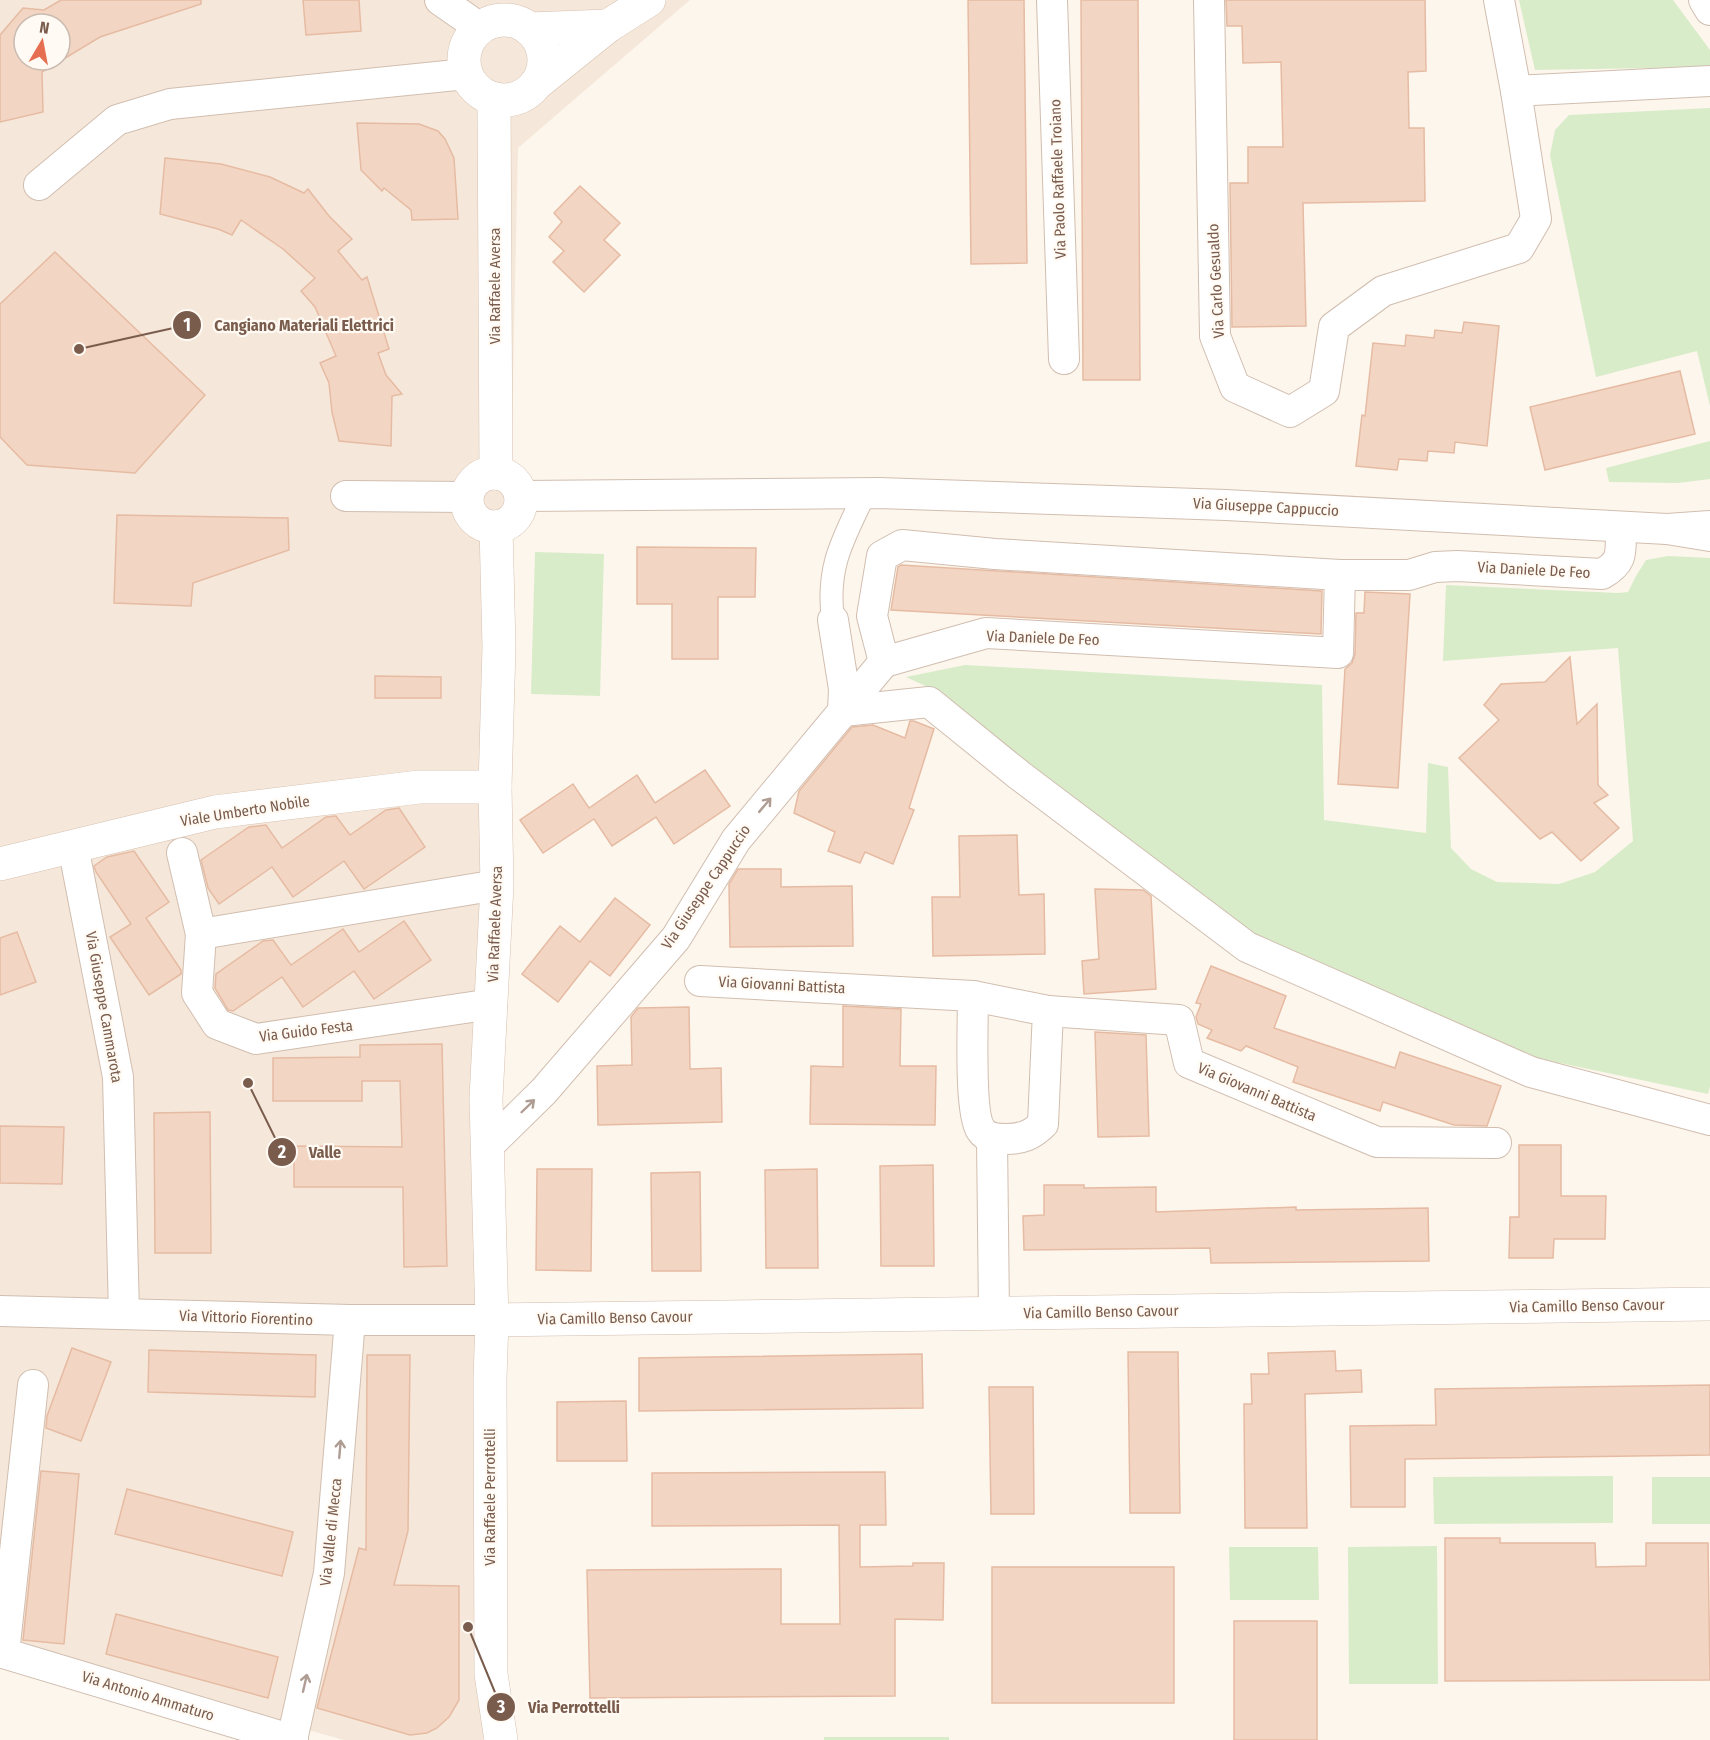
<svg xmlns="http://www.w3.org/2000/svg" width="1710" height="1740" viewBox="0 0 1710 1740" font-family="'Fira Sans Condensed',sans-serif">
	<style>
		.residential { fill: #f5e8da; fill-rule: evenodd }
		.green { fill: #d8ecc9 }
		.building { fill: #f3d5c3; stroke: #e6bba3; stroke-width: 1.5; fill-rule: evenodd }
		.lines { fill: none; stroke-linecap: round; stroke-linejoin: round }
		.pedestrian-casing { stroke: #d1beb0; stroke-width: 24 }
		.minor-casing { stroke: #d1beb0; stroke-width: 32 }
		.tertiary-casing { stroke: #d1beb0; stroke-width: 34 }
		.secondary-casing { stroke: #d6c0b0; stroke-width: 34 }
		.pedestrian { stroke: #fff; stroke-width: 22 }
		.minor { stroke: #fff; stroke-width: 30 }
		.tertiary { stroke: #fff; stroke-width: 33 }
		.secondary { stroke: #fff; stroke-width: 33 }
		.oneway { stroke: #af9d94 }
		.labels { text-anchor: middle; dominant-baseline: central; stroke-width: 4.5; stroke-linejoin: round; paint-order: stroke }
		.street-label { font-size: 15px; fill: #7a5c4d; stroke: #fffaf3 }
		.leader { fill: none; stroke: #7a5c4d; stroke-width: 2 }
		.callout-dot { fill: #7a5c4d; stroke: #fffaf3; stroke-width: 2 }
		.mark-label { font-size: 18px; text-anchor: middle; font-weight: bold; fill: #fff }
		.callout-label { font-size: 16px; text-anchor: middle; font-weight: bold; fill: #7a5c4d; stroke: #fffaf3; stroke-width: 4.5; stroke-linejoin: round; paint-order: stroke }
	</style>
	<rect width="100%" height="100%" fill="#fdf6ec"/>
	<path class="residential" d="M0 0H690L518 148 483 1740H344L0 1644ZM24 24H60V60H24Z"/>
	<g class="green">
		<polygon points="1519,0 1673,0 1710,50 1710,67 1535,70"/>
		<polygon points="1710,108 1710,406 1697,351 1596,377 1550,155 1555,130 1569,115"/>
		<polygon points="1710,441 1710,479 1678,483 1609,482 1606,468"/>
		<polygon points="535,552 604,554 600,696 531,694"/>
		<polygon points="1668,556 1710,558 1710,1086 1708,1094 1536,1058 1255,940 936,691 906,677 965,665 1322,685 1324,820 1426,833 1428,763 1448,767 1451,848 1471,869 1497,882 1559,884 1595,872 1633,841 1618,648 1443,661 1446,585 1618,593 1628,592 1636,576 1646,560"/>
		<polygon points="1613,1476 1613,1523 1434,1524 1433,1477"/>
		<rect x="1652" y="1477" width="58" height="47"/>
		<polygon points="1437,1546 1438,1684 1349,1684 1348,1547"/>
		<polygon points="1229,1547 1318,1547 1319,1600 1230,1600"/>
		<rect x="824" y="1737" width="125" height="3"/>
	</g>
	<g class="building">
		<path d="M61 0H201V4L100 37 42 72 43 112 0 122V35L23 8 44 10ZM24 24H60V60H24Z"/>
		<polygon points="303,0 359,0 361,31 306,35"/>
		<polygon points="968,0 1024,0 1027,263 971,264"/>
		<polygon points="1081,0 1138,0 1140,380 1083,380"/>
		<polygon points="1226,0 1425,0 1426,71 1408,72 1409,128 1424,128 1425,201 1303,203 1306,326 1232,327 1230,183 1248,183 1248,147 1283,147 1281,62 1243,63 1242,26 1227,26"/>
		<polygon points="357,123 419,124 438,131 445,139 454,158 458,219 412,220 411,210 384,188 382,191 361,170"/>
		<polygon points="165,158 221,164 270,177 304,193 308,189 329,216 352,239 338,251 362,280 367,277 389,349 378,353 386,375 402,394 392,396 391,446 339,441 332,412 329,383 320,363 336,356 315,307 301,291 315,278 283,249 241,220 232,235 218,229 160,214"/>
		<polygon points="580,186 620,223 604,240 620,255 584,292 553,262 564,251 549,237 562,222 554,213"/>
		<polygon points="55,252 205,395 135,473 27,465 0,437 0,304"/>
		<polygon points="1464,322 1499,326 1487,446 1455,442 1454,453 1428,451 1427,461 1399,459 1397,470 1356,466 1362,415 1365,416 1373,343 1405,346 1406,335 1434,338 1435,330 1462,333"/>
		<polygon points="1680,371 1695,434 1545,470 1530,407"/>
		<polygon points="117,515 288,518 289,550 193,583 191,606 114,603"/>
		<polygon points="637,547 756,548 755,597 718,597 718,659 672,659 672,604 637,604"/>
		<polygon points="901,565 1322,591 1321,634 891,610 898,567"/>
		<polygon points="1365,592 1410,594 1398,788 1338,784 1345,669 1352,663 1355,654 1356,613 1364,613"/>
		<polygon points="1570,657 1577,724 1597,704 1598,785 1608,795 1594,803 1619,828 1581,861 1552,832 1540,839 1459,758 1499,720 1484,705 1501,684 1545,682"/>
		<polygon points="375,676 441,677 441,698 375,698"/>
		<polygon points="910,721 914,721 934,729 909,808 914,810 893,864 865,852 860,863 828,851 835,832 794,813 799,791 852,727 873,725 905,738"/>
		<polygon points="705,770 730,806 674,844 656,817 612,846 594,819 543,853 520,820 573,784 589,808 637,775 655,803"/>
		<polygon points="399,808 425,847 364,889 344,861 293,897 272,867 219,904 208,888 201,860 249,827 266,825 282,848 326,817 336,816 350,835 386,810"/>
		<polygon points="1017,835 1019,895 1044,894 1045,954 933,956 932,897 960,897 959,836"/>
		<polygon points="134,851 169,902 146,918 181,970 181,974 149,995 110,937 131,924 96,872 94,866 107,857"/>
		<polygon points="738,869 781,869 781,887 852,886 853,946 730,947 729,884"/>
		<polygon points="1095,889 1143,890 1151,896 1156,989 1084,994 1082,961 1099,959"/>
		<polygon points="615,898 650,925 610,976 590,961 558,1002 522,974 560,926 580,942"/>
		<polygon points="404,921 431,960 374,999 354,971 303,1007 282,977 233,1011 228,1010 215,988 216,974 263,941 273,940 291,965 343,929 359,952"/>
		<polygon points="17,932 36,982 0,995 0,938"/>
		<polygon points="1211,966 1286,996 1274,1028 1395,1068 1400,1052 1501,1086 1487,1126 1454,1125 1383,1102 1380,1111 1293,1082 1298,1067 1246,1046 1241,1051 1207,1038 1212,1030 1198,1024 1196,1017 1201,1004 1196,1003"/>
		<polygon points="843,1006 901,1009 900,1066 936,1066 935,1125 810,1124 811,1066 843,1067"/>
		<polygon points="689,1007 690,1069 721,1068 722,1122 598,1125 597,1066 632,1065 631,1017 638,1008"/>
		<polygon points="1095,1032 1146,1035 1149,1136 1098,1137"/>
		<polygon points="442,1044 447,1266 404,1267 403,1187 294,1187 294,1146 402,1147 400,1081 362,1081 362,1101 273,1101 273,1058 360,1057 360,1045"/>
		<polygon points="210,1112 211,1253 155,1253 154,1113"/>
		<polygon points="0,1126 64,1127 62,1184 0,1183"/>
		<polygon points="1519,1145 1561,1145 1561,1196 1606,1196 1605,1239 1554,1239 1553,1258 1509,1258 1510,1217 1519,1217"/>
		<polygon points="933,1165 934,1266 881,1266 880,1166"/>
		<polygon points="537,1169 592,1169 591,1271 536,1270"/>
		<polygon points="817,1169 818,1268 766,1268 765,1170"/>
		<polygon points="700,1172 701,1271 652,1271 651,1173"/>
		<polygon points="1044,1185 1084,1185 1084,1188 1156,1187 1156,1212 1296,1207 1296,1210 1428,1208 1429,1261 1211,1263 1210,1248 1024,1250 1023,1216 1044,1215"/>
		<polygon points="72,1348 111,1362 81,1441 46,1428 47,1416"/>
		<polygon points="149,1350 316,1355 315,1397 148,1392"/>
		<polygon points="1335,1351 1336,1371 1361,1370 1362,1392 1305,1394 1307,1528 1245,1528 1244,1404 1252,1404 1251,1374 1269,1374 1268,1353"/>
		<polygon points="1128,1352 1178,1352 1180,1513 1130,1513"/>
		<polygon points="922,1354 923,1408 639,1411 639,1358"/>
		<polygon points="367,1355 410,1355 408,1531 394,1585 459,1586 459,1700 449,1717 437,1728 427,1733 410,1735 317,1708 359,1548 366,1550"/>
		<polygon points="1710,1385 1710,1455 1405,1459 1405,1507 1351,1507 1350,1426 1436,1425 1435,1389"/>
		<polygon points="989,1387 1033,1387 1034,1514 991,1514"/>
		<polygon points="626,1401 627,1461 557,1461 557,1402"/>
		<polygon points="41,1471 79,1474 64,1644 23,1640"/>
		<polygon points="885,1472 886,1525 860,1525 860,1567 913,1566 913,1563 944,1563 943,1620 895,1619 895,1696 590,1698 587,1570 781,1569 781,1624 840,1624 839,1525 652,1526 652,1473"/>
		<polygon points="127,1489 293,1532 282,1576 115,1534"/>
		<polygon points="1445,1538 1500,1538 1500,1543 1595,1543 1596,1567 1646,1566 1646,1543 1708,1543 1710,1680 1445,1681"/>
		<rect x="992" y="1567" width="182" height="136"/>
		<polygon points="116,1614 278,1657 268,1698 106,1654"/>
		<rect x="1234" y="1621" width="83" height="119"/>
	</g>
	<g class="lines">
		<defs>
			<path id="pedestrian" d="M833 620C826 566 843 540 865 493"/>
			<g id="minor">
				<polyline points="440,0 480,28"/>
				<polyline points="1052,0 1064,359"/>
				<polyline points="1209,0 1215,336 1235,387 1290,412 1324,391 1334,327 1383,291 1519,248 1536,219 1516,91"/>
				<polyline points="1499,0 1516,91 1710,81"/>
				<polyline points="1704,0 1710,10"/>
				<polyline points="39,185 117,120 170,104 466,74"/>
				<polyline points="346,496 467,497"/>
				<polyline points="521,496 879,493 1226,505 1667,529"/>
				<polyline points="1710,526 1667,529 1710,536"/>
				<polygon points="902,545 995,554 1340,575 1338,653 986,633 884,662 872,616 882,556"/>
				<path d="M1340 575H1409L1435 567 1457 566 1602 574C1625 561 1620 551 1621 527"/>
				<polyline points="833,620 844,689 843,711"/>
				<polyline points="843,711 929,702 1019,775 1247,947 1531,1072 1710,1120"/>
				<polyline points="73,846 118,1077 124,1314"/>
				<polyline points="182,853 201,934 497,885"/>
				<polyline points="201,934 197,993 217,1024 256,1039 492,1004"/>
				<polyline points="700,981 973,996"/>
				<path d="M973 996 1048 1011 1043 1124C1032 1135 1022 1139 1006 1139 997 1139 987 1139 981 1130 969 1114 973 1021 973 996Z"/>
				<polyline points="1048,1011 1179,1020 1189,1063 1377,1142 1496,1143"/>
				<polyline points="992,1138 994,1314"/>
				<polyline points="487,1147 544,1091 676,938 736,840 884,662"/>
				<polyline points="0,1311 350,1320 492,1320"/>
				<polyline points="0,1652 293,1740"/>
				<polyline points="4,1653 33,1385"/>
				<polyline points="292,1740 329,1573 350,1320"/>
			</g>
			<polyline id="tertiary" points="492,1320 1710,1304"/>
			<g id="secondary">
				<circle cx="504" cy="60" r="40"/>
				<polyline points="529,29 608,26"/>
				<polyline points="536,84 608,26 649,0"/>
				<polyline points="494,99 496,473"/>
				<circle cx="494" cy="500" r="27"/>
				<polyline points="496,527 499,647 495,787 497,885 486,1099 492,1320 490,1379 491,1674 501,1740"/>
				<polyline points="0,864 215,812 419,787 495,787"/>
			</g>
		</defs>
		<use href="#pedestrian" class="pedestrian-casing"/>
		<use href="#minor" class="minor-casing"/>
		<use href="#tertiary" class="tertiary-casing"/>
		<use href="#secondary" class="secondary-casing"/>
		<use href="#pedestrian" class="pedestrian"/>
		<use href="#minor" class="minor"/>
		<use href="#tertiary" class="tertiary"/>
		<use href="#secondary" class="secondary"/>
	</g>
	<defs><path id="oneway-shaft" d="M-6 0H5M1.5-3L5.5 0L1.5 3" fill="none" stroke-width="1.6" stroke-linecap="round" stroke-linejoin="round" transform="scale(1.5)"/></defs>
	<g class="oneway">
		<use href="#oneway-shaft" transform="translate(765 805) rotate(-50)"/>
		<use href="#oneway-shaft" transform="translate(528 1106) rotate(-44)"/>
		<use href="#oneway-shaft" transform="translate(340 1449) rotate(-85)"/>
		<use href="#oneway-shaft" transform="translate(305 1683) rotate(-77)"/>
	</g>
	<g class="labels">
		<g class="street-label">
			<text transform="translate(1058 179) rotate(-92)">Via Paolo Raffaele Troiano</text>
			<text transform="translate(1216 281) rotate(-93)">Via Carlo Gesualdo</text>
			<text transform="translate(495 286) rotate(-90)">Via Raffaele Aversa</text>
			<text transform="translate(1266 507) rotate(3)">Via Giuseppe Cappuccio</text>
			<text transform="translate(1534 570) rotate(3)">Via Daniele De Feo</text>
			<text transform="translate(1043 638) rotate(2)">Via Daniele De Feo</text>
			<text transform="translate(245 811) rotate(-9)">Viale Umberto Nobile</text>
			<text transform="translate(706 887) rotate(-56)">Via Giuseppe Cappuccio</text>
			<text transform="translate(495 924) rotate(-88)">Via Raffaele Aversa</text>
			<text transform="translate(782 985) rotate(3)">Via Giovanni Battista</text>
			<text transform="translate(104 1007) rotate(80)">Via Giuseppe Cammarota</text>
			<text transform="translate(306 1031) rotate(-7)">Via Guido Festa</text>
			<text transform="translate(1257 1092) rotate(23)">Via Giovanni Battista</text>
			<text transform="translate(1587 1306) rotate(-1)">Via Camillo Benso Cavour</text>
			<text transform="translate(1101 1312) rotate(-1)">Via Camillo Benso Cavour</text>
			<text transform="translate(246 1318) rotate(2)">Via Vittorio Fiorentino</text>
			<text transform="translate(615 1318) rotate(-1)">Via Camillo Benso Cavour</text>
			<text transform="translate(490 1497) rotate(-90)">Via Raffaele Perrottelli</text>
			<text transform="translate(331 1532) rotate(-84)">Via Valle di Mecca</text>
			<text transform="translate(148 1696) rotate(17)">Via Antonio Ammaturo</text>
		</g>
	</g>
	<path class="leader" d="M79 349L187 325M248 1083L282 1152M468 1627L501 1707"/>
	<g class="callout-dot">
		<circle cx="79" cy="349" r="6"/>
		<circle cx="248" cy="1083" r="6"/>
		<circle cx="468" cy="1627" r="6"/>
		<circle cx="187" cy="325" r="15"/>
		<circle cx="282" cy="1152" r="15"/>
		<circle cx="501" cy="1707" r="15"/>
	</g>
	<g class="mark-label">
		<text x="187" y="331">1</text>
		<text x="282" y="1158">2</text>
		<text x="501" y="1713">3</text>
	</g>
	<g class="callout-label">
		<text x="304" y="331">Cangiano Materiali Elettrici</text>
		<text x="325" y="1158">Valle</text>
		<text x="574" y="1713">Via Perrottelli</text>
	</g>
	<g transform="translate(42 42) rotate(10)"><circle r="28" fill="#fffaf3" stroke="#cabbb1" stroke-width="1.5"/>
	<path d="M0-4.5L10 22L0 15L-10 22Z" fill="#e76f51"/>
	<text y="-9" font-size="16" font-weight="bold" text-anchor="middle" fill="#7a5c4d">N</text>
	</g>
</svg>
